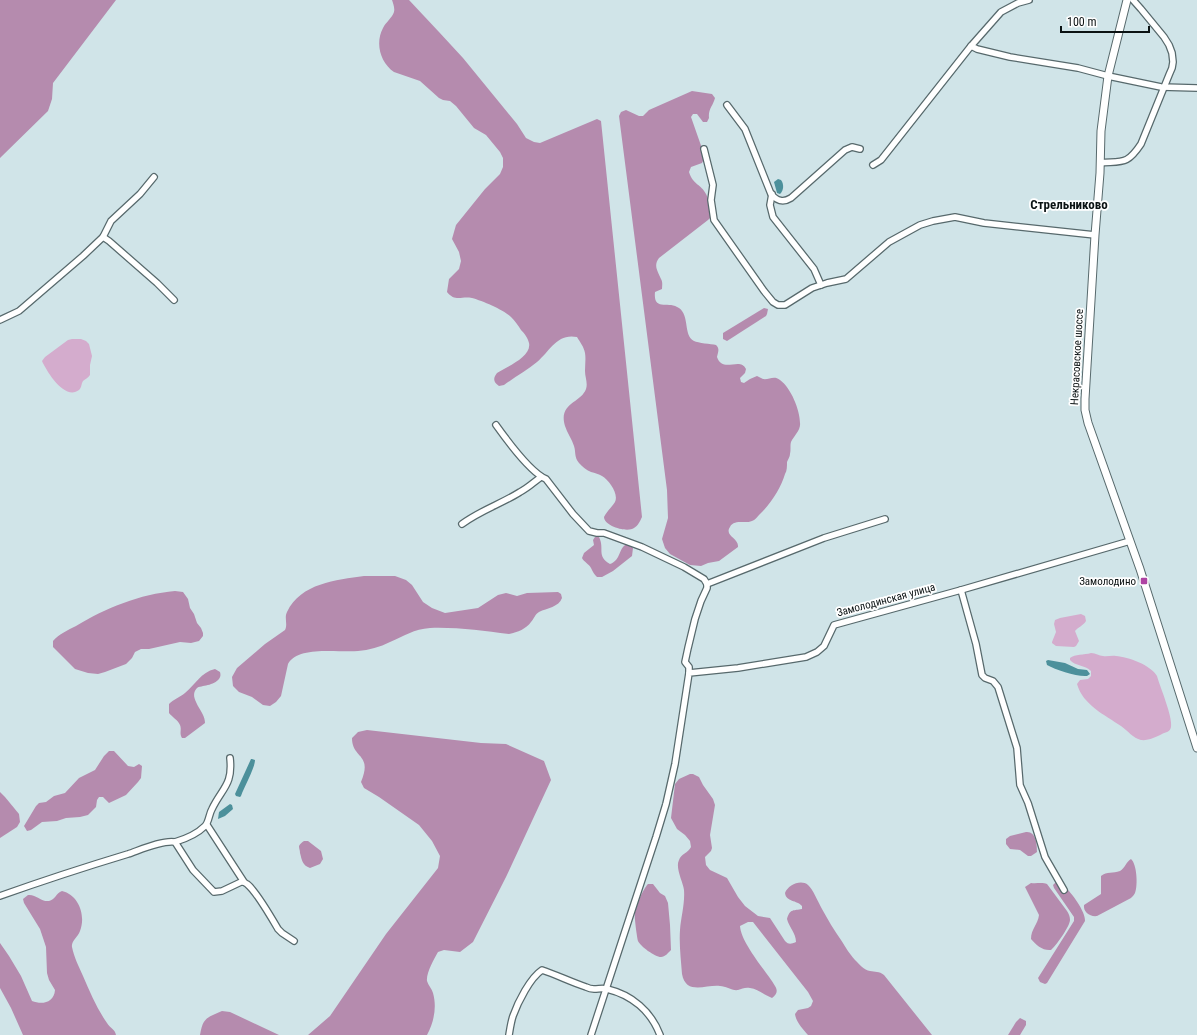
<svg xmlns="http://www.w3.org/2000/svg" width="1197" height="1035" viewBox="0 0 1197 1035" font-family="'Roboto Condensed',sans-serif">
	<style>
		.green { fill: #d4accd }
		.forest { fill: #b58bae }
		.water { fill: #4c909b }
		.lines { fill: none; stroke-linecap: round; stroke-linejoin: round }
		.minor-casing { stroke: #57696c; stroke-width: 8 }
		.tertiary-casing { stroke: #57696c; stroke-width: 9 }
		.minor { stroke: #fff; stroke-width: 5.5 }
		.tertiary { stroke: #fff; stroke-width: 7 }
		.poi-dot { fill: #ae43a3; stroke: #fff; stroke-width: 1.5 }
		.labels { text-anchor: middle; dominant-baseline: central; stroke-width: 3.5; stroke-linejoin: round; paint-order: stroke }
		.street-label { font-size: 11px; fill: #0b1213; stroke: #fff }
		.poi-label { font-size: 11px; fill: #0b1213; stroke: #fff; text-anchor: end }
		.quarter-label { font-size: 13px; font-weight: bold; fill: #0b1213; stroke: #fff }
	</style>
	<rect width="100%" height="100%" fill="#d0e4e8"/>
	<g class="green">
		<path d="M72 339H81L86 341 89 344 92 356 90 365V375C88 378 85 379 83 381 81 384 82 387 79 390 65 401 47 372 42 361L45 357 68 340Z"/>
		<path d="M1081 614 1085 616 1086 621C1083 626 1078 627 1075 631L1079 641 1076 646 1074 647 1056 646 1052 643V642L1056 632 1054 624 1055 620 1060 618Z"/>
		<path d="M1091 653C1096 653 1099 656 1103 656 1107 657 1112 655 1116 656 1128 657 1151 665 1157 676 1160 687 1173 717 1171 727 1170 732 1166 732 1162 734 1157 737 1147 741 1141 740 1133 738 1128 731 1121 726 1105 715 1083 705 1077 684L1080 680 1088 679 1091 676V671C1085 665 1075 666 1070 660V658C1075 654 1084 655 1091 653Z"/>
	</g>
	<g class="forest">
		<polygon points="0,0 116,0 53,83 52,99 48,111 0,158"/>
		<path d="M392 0H409L439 32 463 58 517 124 526 138 534 142 540 143 597 119 601 121 642 517C640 521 638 526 634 528 627 533 604 526 604 517 607 511 612 507 615 502 619 494 609 480 602 476 599 474 595 473 591 472 586 470 582 466 579 463 574 457 576 452 574 446 572 439 567 433 565 426 558 403 581 403 586 389 588 383 585 377 585 371 585 365 586 359 585 353 584 347 580 342 577 337 557 333 550 351 537 362 527 370 515 377 504 385L499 386C493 382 493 378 497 373 506 367 532 357 529 343 528 338 524 333 521 330 518 325 515 321 511 317 504 310 483 301 472 298 461 296 455 302 447 292L449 279 459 269 461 261 459 252 452 239 456 225 485 189 500 174 503 167V158L500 152 486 135 474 128 456 106 450 101 443 100 439 98 420 81 394 72C380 62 375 43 383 28 386 22 392 18 394 12 395 8 393 3 392 0Z"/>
		<path d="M692 91 712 94 715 98C713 106 708 109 709 118L707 122H703L697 114H693L691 117 705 157 702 163 691 167 689 172C693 185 701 184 706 194 710 201 711 209 712 216L708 220 659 258C653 266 658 271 661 279 663 282 662 286 662 289L655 292C653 312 669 300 679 308 690 316 683 335 694 341 698 343 711 344 716 345 720 349 718 352 717 357 723 374 740 356 746 369L745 373 740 378 741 382 744 383 750 379 757 376C759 377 761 378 763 379 769 380 774 375 780 380 791 388 800 410 800 423 801 430 794 436 791 442 790 445 791 450 790 454 790 457 788 459 787 462 787 466 787 471 785 474 781 488 770 505 759 515 757 517 755 520 752 521 746 524 734 519 730 527 724 536 739 538 738 547L719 561 708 563 701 566 690 565 670 554 665 548 662 539 668 518 667 490 619 116 621 112 626 110 639 116H643L649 110Z"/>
		<polygon points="764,308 768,309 767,314 766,316 727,341 723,339 723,333"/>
		<path d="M595 537H599C605 549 596 556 610 564 622 560 618 546 628 544L633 548 632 556 613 571 602 577H597C594 574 593 572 591 568 589 564 584 562 582 558L584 553 594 545 593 540Z"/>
		<path d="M364 576H395L406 580 412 585 423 602 432 608 445 613 478 608 498 595 506 593 517 596 527 593 558 592 561 594 562 598C559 607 547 608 539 612 535 614 534 619 531 622 526 629 518 632 509 634 483 631 457 627 430 628 414 629 404 636 390 642 380 647 369 650 358 651 340 653 298 645 288 664L281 696 276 702 270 706 263 705 252 697 239 692 233 686 232 677 237 668 265 644 285 630C288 624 284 618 287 612 301 583 336 580 364 576Z"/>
		<path d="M175 591 183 592 188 599 190 608 194 614 197 623 201 628 203 633V636L199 641 191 643 180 642 149 649H141L135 652 132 658 126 664 105 672 98 674 88 673 75 669 53 647V641C59 634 68 630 76 626 106 608 140 594 175 591Z"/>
		<path d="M215 669 220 672C223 681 211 685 203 686 201 687 199 686 197 688 187 698 206 712 205 723L185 738H182C179 733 182 730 180 725 178 720 172 717 169 713V704C174 699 180 697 185 693 195 685 201 672 215 669Z"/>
		<path d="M367 730 481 743 506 744 544 761 551 780 506 877 473 942 460 952 444 950 438 952C434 959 426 973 427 981 428 985 432 989 433 993 437 1007 434 1022 427 1035H308L330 1016 386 934 438 868 440 856 432 841 419 825 379 797 364 788 361 782C373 753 352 759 352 738L358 732Z"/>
		<polygon points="109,751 114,751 128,766 134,767 139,764 142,766 141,778 138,782 126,795 109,803 103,797 99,797 97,800 96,807 88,815 80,817 66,818 57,821 42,822 31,830 27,831 24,826 36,806 39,803 46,802 54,796 65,793 79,778 95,770 104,756"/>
		<path d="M690 774H693L699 777 703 785 713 799 715 805 710 835 712 848 711 851 705 857 706 865 710 870 727 878 738 897 745 906 758 916 770 918 785 941C789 945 791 944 796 942 796 933 789 927 787 919 790 908 794 911 802 909V906C797 900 786 902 785 893 788 885 801 879 808 885 813 889 818 902 822 909 828 920 834 930 841 940 846 948 849 953 855 960 859 964 864 970 870 971 875 972 879 971 884 975L932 1035H808C803 1029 796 1022 795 1014L798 1010 808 1008 811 1006 813 1001 808 992 753 922H748L740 926C741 943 766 971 775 986 778 991 777 994 772 998 764 995 758 989 750 988 745 987 742 989 738 990 732 991 726 986 720 986 707 984 686 996 682 974 681 960 679 945 680 930 681 917 685 904 684 890 683 882 675 868 679 860 681 854 688 853 691 847L690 841 685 835 677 829 671 818 675 784 679 779Z"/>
		<polygon points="0,792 5,797 19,814 20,822 17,827 0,838"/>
		<path d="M1026 832C1036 831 1037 844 1037 852L1031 856H1028L1020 850 1010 849 1006 844V839L1010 836Z"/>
		<path d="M304 841H308L321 851 323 859 320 864 310 868C302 865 302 860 300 853 300 850 299 849 299 846 300 844 302 842 304 841Z"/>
		<path d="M1131 859C1137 864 1138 886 1135 893 1134 895 1132 897 1131 898L1097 916C1090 917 1083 912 1084 905L1101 894V876C1107 871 1113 874 1120 871 1125 868 1126 862 1131 859Z"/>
		<path d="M1056 882C1059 883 1062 885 1065 887 1071 892 1086 912 1085 921L1047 983 1045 984 1040 982 1038 978 1074 921V917L1054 888 1053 885Z"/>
		<path d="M1031 883C1036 884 1042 882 1047 884L1067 911C1069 914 1070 917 1070 920 1070 926 1056 946 1051 950 1043 951 1036 945 1031 939 1031 929 1038 924 1039 915L1025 887Z"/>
		<path d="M648 884H653L660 893 665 896 668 903 670 925 671 950C668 953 665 957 661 957 655 957 640 946 638 941 637 937 634 916 635 913 636 906 643 889 648 884Z"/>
		<path d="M62 891C79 895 86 916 80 931 78 937 71 941 72 947 74 957 79 967 83 976 90 992 97 1009 107 1023 110 1028 115 1029 116 1035H23L11 1008 0 988V943L9 956 21 976 32 1001C42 1005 54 1003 55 990L49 980 47 973 46 947 40 929 24 903 23 899 28 895C36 894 41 902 49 901 55 900 56 893 62 891Z"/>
		<path d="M222 1011 230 1012 279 1035H200C203 1017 207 1018 222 1011Z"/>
		<polygon points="1020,1018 1026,1021 1026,1025 1020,1035 1008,1035 1016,1022"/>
	</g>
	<g class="water">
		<path d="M778 179 781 180C784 184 784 190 780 194L777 193 774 182Z"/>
		<path d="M1048 660 1065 663 1078 669 1087 670 1090 674 1087 676C1077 677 1056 670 1047 665L1046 661Z"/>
		<path d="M251 759H252L255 760C255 768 244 787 241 796L240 797 236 796 235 794Z"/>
		<polygon points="230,804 232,805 233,809 225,816 218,819 219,812"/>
	</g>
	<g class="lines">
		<defs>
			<g id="minor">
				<polyline points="1029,0 1018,3 1001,12 971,46 977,49 1010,57 1078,68 1108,76 1161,87 1197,88"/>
				<path d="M727 105 745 129 771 194C777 201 783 203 791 198L845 150 852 147 860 149"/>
				<polyline points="704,149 713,185 711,200 714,220 764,291 773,302 778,305 785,305 812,288 827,283 846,279 889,242 920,225 933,221 955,217 984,223 1095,235"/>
				<path d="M1100 163C1123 161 1127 165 1141 144L1169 75 1172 68 1173 62 1172 53 1169 45 1164 37 1141 9 1133 0"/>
				<polyline points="873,165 881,160 971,46"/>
				<polyline points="772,194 770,205 773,217 814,269 821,285"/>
				<polyline points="103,237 109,241 157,283 174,300"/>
				<polyline points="0,320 19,311 83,256 103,237 111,221 140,194 154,177"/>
				<path d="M496 425C506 439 530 472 546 479L573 514 589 531 597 533H604L642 547 684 567 704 579 707 584V588L701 601 695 619 688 648 685 662 689 667V673"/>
				<path d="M462 524C481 510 501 504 520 492 528 488 534 482 541 477"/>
				<polyline points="707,584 824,538 885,519"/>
				<polyline points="961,590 976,644 982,675 985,678 993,681 998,687 1017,748 1020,785 1028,803 1045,857 1064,890"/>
				<polyline points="207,825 244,882"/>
				<path d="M175 842C185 839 197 834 205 826 209 822 209 814 212 809 222 788 233 785 230 758"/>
				<path d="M0 896C42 881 85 867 128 854 140 850 162 840 175 842L193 870 214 892 222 891 241 882C244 882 244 882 247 884 256 891 271 917 278 929L282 933 294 941"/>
				<path d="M509 1035C510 1029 511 1022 513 1016 518 1002 530 978 542 970 557 975 571 982 586 987 588 988 592 989 594 989 599 989 602 988 607 989 632 995 651 1011 660 1035"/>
				<polyline points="591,1035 630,916 656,837 666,804 675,764 689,673 738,668 806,657 817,652 824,646 834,625 961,590 1130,541"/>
			</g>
			<polyline id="tertiary" points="1127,0 1108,76 1101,131 1100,173 1095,235 1085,399 1085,410 1088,423 1140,569 1197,748"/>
		</defs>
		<use href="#minor" class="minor-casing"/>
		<use href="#tertiary" class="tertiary-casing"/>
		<use href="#minor" class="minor"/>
		<use href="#tertiary" class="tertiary"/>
	</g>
	<rect class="poi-dot" x="1140" y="577" width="8" height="8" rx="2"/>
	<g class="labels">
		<g class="street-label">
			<text transform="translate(1077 357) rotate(-87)">Некрасовское шоссе</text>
			<text transform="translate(886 600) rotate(-15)">Замолодинская улица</text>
		</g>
		<g class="poi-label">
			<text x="1136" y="581">Замолодино</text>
		</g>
		<g class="quarter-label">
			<text x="1069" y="204">Стрельниково</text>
		</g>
	</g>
	<path d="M1061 26v6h88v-6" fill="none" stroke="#0b1213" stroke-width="2"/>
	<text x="1067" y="26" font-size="12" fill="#0b1213" stroke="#ffffff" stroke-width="3" paint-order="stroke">100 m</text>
</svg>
